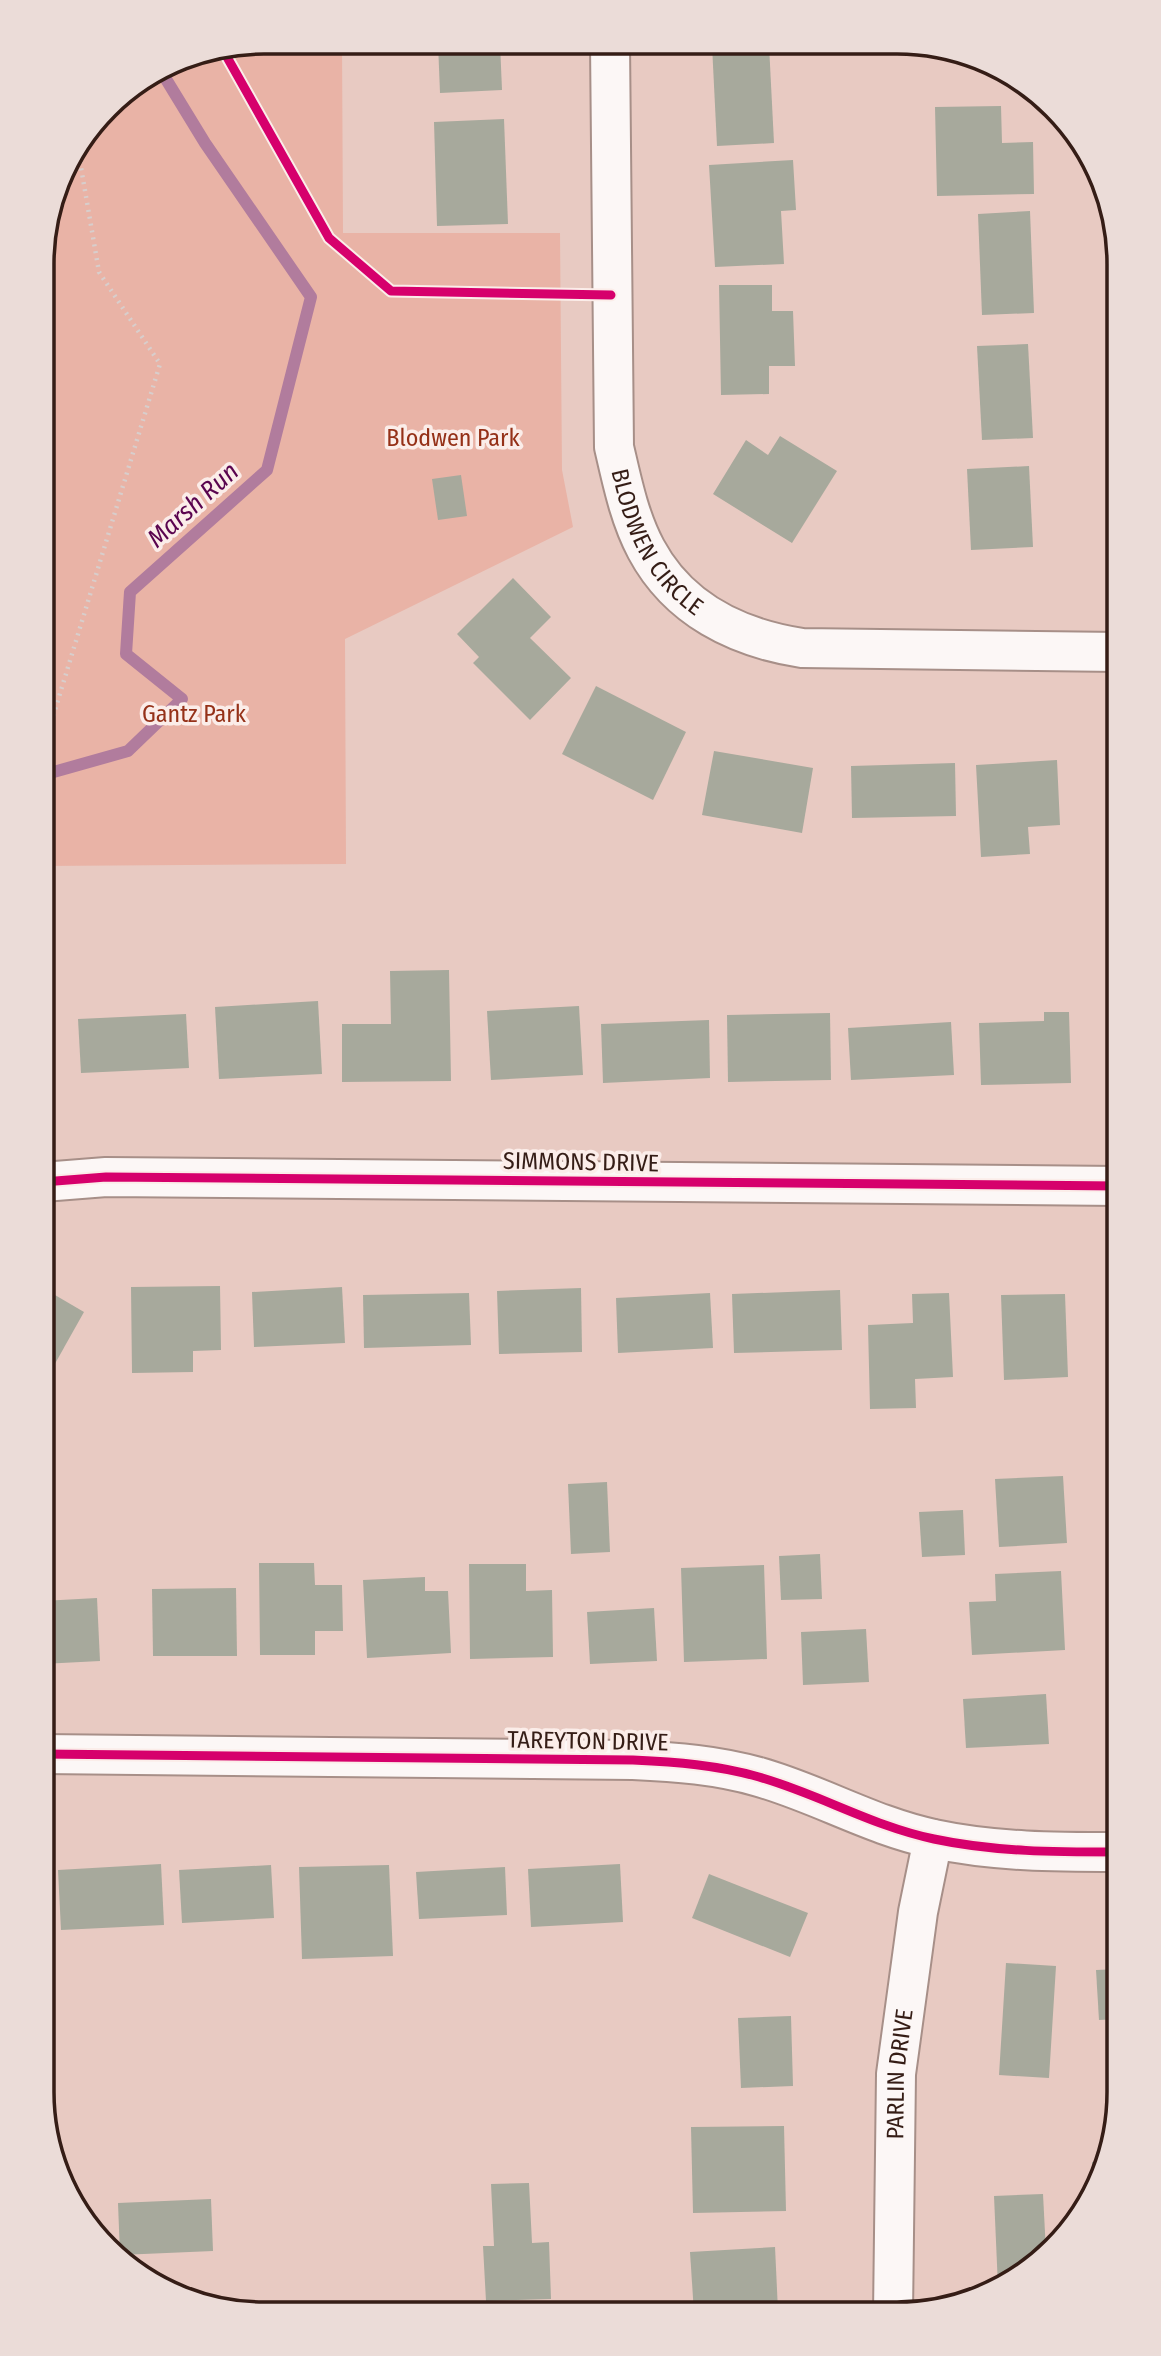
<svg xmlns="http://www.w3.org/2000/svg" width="1161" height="2356" viewBox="0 0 1161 2356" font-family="'Fira Sans Condensed',sans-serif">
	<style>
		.green { fill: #e9b3a6 }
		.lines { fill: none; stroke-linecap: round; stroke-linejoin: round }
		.stream { stroke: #b17c9d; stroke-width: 12 }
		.building { fill: #a7a99c }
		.street-casing { stroke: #a78f88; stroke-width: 42 }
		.path { stroke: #d8cecc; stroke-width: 4.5; stroke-dasharray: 2 5; stroke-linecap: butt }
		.street { stroke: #fcf7f6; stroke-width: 38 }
		.cycleway-casing { stroke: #fbede9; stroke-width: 13 }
		.cycleway { stroke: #d6006c; stroke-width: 9 }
		.labels { text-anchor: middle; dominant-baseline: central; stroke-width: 7; stroke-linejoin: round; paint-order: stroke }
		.park-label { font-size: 24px; fill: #953118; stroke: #fbede9 }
		.street-label { font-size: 24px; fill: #351d16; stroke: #fbede9 }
		.water-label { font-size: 26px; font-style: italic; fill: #5a044f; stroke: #fbede9 }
		.rim { fill: none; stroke: #351d16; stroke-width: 3.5 }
	</style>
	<rect width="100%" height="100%" fill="#e8cac2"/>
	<polygon class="green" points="265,42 342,42 343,233 560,233 562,470 573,527 345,639 346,864 43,866 44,236 65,166 118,98 180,59"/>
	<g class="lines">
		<polyline class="stream" points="43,775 128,751 182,699 126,654 130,592 267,470 311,297 205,143 161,71"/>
	</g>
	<g class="building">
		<polygon points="438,43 500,43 502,90 440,93"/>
		<polygon points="712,45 769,45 774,143 717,146"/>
		<polygon points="1001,106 1002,143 1033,142 1034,194 937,196 935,107"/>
		<polygon points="504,119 508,224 437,226 434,122"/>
		<polygon points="793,160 796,210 781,211 784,264 715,267 709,165"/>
		<polygon points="1030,211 1034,313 982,315 978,214"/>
		<polygon points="719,285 772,285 772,311 793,311 795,366 769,366 769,394 721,395"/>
		<polygon points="1028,344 1033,438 982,440 977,346"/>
		<polygon points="780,436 837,471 792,543 713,494 746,440 768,455"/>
		<polygon points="1029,466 1033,547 971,550 967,469"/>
		<polygon points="461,475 467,516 438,520 432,479"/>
		<polygon points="513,578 551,617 530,638 571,678 530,720 473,663 479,657 457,634"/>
		<polygon points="596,686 686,732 653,800 562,754"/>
		<polygon points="714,751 813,768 802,833 702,815"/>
		<polygon points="1057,760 1060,825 1028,827 1030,854 981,857 976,765"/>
		<polygon points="955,763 956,816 852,818 851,766"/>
		<polygon points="449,970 451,1081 342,1082 342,1024 391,1024 390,971"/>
		<polygon points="318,1001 322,1074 219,1079 215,1007"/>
		<polygon points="579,1006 583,1075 491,1080 487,1011"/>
		<polygon points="1044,1012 1069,1012 1071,1083 981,1085 979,1023 1044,1021"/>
		<polygon points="830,1013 831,1080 728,1082 727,1015"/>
		<polygon points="186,1014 189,1068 81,1073 78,1019"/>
		<polygon points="43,1019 52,1022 44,1047 43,1047"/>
		<polygon points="709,1020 710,1078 603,1083 601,1024"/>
		<polygon points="951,1022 954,1075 851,1080 848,1028"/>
		<polygon points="220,1286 221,1350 193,1351 193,1372 132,1373 131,1287"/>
		<polygon points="342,1287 345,1343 254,1347 252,1292"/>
		<polygon points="43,1288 84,1312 43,1385"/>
		<polygon points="581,1288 582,1352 499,1354 497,1291"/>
		<polygon points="840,1290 842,1350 734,1353 732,1294"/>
		<polygon points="469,1293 471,1345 364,1348 363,1295"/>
		<polygon points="710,1293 713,1348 618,1353 616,1298"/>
		<polygon points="949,1293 953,1377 915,1379 916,1408 870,1409 868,1325 913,1323 912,1294"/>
		<polygon points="1065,1294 1068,1377 1004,1380 1001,1295"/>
		<polygon points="1063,1476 1067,1543 999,1547 995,1479"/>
		<polygon points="607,1482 610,1552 571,1554 568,1484"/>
		<polygon points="963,1510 965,1555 922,1557 919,1512"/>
		<polygon points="820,1554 822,1599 781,1600 779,1556"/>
		<polygon points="259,1563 314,1563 315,1585 342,1585 343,1631 315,1631 315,1655 260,1655"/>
		<polygon points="469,1564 526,1564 526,1591 552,1590 553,1657 470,1659"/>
		<polygon points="764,1565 767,1659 684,1662 681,1568"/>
		<polygon points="1061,1571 1065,1650 972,1655 969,1602 996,1601 995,1574"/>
		<polygon points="425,1577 425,1591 448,1591 451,1653 367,1658 363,1580"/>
		<polygon points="236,1588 237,1656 153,1656 152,1589"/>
		<polygon points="97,1598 100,1661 42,1664 42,1601"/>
		<polygon points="654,1608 657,1661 590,1664 587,1612"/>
		<polygon points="866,1629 869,1682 803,1685 801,1632"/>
		<polygon points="1046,1694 1049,1744 966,1748 963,1699"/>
		<polygon points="161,1864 164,1925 61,1930 58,1870"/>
		<polygon points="620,1864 623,1922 531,1927 528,1869"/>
		<polygon points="271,1865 274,1918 182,1923 179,1870"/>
		<polygon points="389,1865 393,1956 302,1959 299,1867"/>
		<polygon points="505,1867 507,1915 419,1919 416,1872"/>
		<polygon points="709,1874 808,1913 790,1957 692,1918"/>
		<polygon points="1006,1963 1056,1966 1049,2078 999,2075"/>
		<polygon points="1119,1969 1119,2019 1099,2020 1096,1970"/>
		<polygon points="791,2016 793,2086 741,2088 738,2018"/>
		<polygon points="784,2126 786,2211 693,2213 691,2127"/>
		<polygon points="1106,2161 1102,2176 1093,2192 1092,2162"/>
		<polygon points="529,2183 532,2243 549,2242 551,2299 486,2301 483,2246 494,2246 491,2184"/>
		<polygon points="1043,2194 1046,2252 1020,2276 998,2287 994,2196"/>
		<polygon points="211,2199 213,2251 120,2255 118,2203"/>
		<polygon points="775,2247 778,2311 694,2313 690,2252"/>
	</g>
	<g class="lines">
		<defs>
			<g id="street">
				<path id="s1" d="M610 44 614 447C622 481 629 517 646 549 678 609 737 638 802 648L1119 652"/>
				<polyline points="43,1182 106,1177 1119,1186"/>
				<path d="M42 1754 633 1760C676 1762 717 1765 759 1777 819 1794 872 1826 934 1839 995 1852 1056 1852 1119 1852"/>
				<path id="s2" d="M893 2314 896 2074 918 1912 933 1839"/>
			</g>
		</defs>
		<use href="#street" class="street-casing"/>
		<polyline class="path" points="43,723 52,720 160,364 99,272 78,150"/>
		<use href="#street" class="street"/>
		<defs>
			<g id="cycleway">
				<polyline points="223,50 329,238 391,291 611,295"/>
				<polyline points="43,1182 106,1177 1119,1186"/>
				<path d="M42 1754 633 1760C676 1762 717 1765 759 1777 819 1794 872 1826 934 1839 995 1852 1056 1852 1119 1852"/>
			</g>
		</defs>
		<use href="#cycleway" class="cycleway-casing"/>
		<use href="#cycleway" class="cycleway"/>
	</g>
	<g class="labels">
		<g class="park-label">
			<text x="453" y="438">Blodwen Park</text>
			<text x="194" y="714">Gantz Park</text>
		</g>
		<g class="street-label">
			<text stroke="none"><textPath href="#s1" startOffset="509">BLODWEN CIRCLE</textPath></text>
			<text transform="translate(581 1162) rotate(1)">SIMMONS DRIVE</text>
			<text transform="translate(588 1741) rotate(1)">TAREYTON DRIVE</text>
			<text stroke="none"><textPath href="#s2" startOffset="240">PARLIN DRIVE</textPath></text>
		</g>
		<g class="water-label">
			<text transform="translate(193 505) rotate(-42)">Marsh Run</text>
		</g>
	</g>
	<path d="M0 0H1161V2356H0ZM264 54H897A210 210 0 0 1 1107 264V2092A210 210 0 0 1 897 2302H264A210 210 0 0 1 54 2092V264A210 210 0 0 1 264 54Z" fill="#ebdcd8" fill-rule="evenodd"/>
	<path class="rim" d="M264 54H897A210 210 0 0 1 1107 264V2092A210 210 0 0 1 897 2302H264A210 210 0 0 1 54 2092V264A210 210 0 0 1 264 54Z"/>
</svg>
